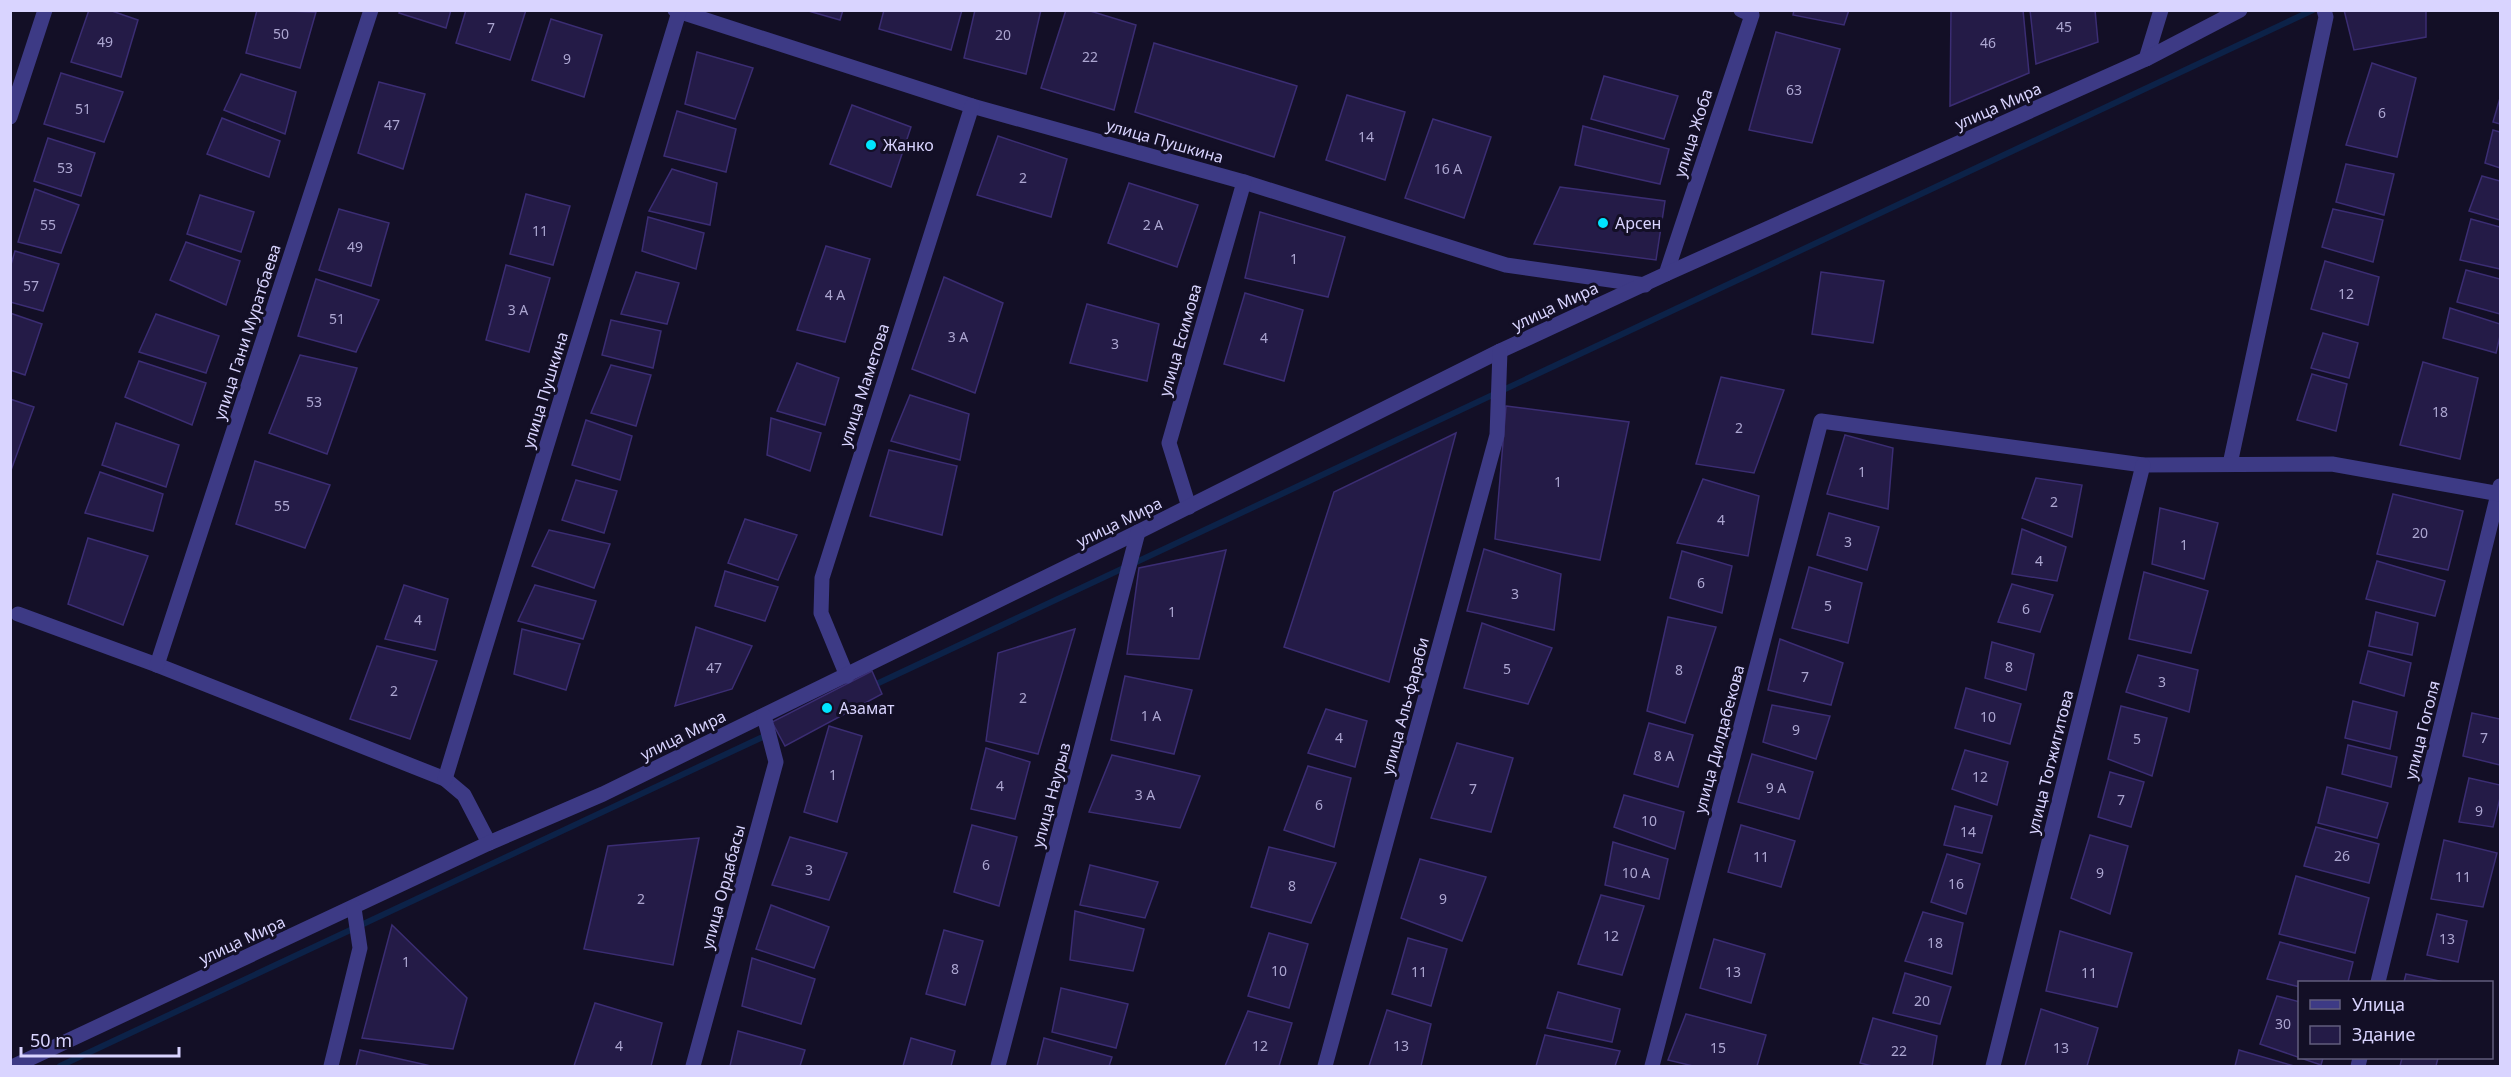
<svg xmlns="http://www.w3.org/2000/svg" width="2511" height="1077" viewBox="0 0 2511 1077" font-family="'Noto Sans',sans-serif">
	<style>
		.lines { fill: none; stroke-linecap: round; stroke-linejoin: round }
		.stream { stroke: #0c2248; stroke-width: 6 }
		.building { fill: #241b47; stroke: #3b2d73; stroke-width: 1.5 }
		.minor { stroke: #3d3a85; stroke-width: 15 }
		.poi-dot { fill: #00e5ff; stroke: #130f26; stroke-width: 2 }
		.labels { text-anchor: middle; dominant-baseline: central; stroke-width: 6; stroke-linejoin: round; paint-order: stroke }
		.number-label { font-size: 14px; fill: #aca6d1 }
		.street-label { font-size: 16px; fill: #d9d4ff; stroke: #130f26 }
		.poi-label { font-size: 16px; fill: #d9d4ff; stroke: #130f26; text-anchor: start }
	</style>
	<rect width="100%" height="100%" fill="#130f26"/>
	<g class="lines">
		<g class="stream">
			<polyline points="870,687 2313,10"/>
			<polyline points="60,1066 769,734"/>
		</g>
	</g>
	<g class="building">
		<polygon points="89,10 109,10 138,20 121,77 71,62"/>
		<polygon points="257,10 316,12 300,68 246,53"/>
		<polygon points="400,10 451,10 446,28 399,13"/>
		<polygon points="466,10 526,10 510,60 456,43"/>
		<polygon points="805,10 843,10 840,20"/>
		<polygon points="884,10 962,10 951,50 879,29"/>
		<polygon points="975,10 1041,10 1026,74 964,58"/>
		<polygon points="1066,10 1087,10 1136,25 1114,110 1041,88"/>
		<polygon points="1794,10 1849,10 1844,25 1793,15"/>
		<polygon points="1951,10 2023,10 2029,73 1950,106"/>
		<polygon points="2030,10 2095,10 2098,42 2036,64"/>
		<polygon points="2344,10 2426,10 2426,37 2354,50"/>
		<polygon points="551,19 602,35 584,97 532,80"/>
		<polygon points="1776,32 1840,49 1812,143 1749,130"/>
		<polygon points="1154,43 1297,86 1274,157 1135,112"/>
		<polygon points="697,52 753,68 735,119 685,104"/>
		<polygon points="2372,63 2416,78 2397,157 2346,145"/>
		<polygon points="61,73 123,92 104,142 44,124"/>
		<polygon points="241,74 296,92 285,134 224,110"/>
		<polygon points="1604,76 1678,96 1664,139 1591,119"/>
		<polygon points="379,82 425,94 403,169 358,153"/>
		<polygon points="1347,95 1405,112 1385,180 1326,160"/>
		<polygon points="2500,98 2500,124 2493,122"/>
		<polygon points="852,105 911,127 891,187 830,164"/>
		<polygon points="677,111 736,129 726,172 664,156"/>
		<polygon points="222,118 280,141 269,177 207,154"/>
		<polygon points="1433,119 1491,137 1464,218 1405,198"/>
		<polygon points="1583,126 1669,149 1660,184 1575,165"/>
		<polygon points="2493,130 2500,132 2500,168 2485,163"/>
		<polygon points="998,136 1067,159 1051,217 977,195"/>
		<polygon points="48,138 95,153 81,196 34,181"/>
		<polygon points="2346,164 2394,174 2384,215 2336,202"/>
		<polygon points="672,169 717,183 710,225 649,211"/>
		<polygon points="2482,176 2500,181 2500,220 2469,211"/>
		<polygon points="1129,183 1198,205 1177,267 1108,243"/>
		<polygon points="1560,187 1665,201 1656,260 1534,244"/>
		<polygon points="35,189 79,205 61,253 18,242"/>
		<polygon points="526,194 570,206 553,265 510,254"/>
		<polygon points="200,195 254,212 241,252 187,234"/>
		<polygon points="339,209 389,223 371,286 319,270"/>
		<polygon points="2333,209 2383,220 2373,262 2322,247"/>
		<polygon points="1260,212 1345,237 1328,297 1245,278"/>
		<polygon points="648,217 704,233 696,269 642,251"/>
		<polygon points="2471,219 2500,227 2500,269 2460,260"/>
		<polygon points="186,242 240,261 226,305 170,280"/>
		<polygon points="826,246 870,259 845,342 797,330"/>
		<polygon points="15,251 59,264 43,311 10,302 10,268"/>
		<polygon points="2325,261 2379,277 2368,325 2311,309"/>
		<polygon points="506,265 550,278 529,352 486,340"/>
		<polygon points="2466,270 2500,279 2500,314 2457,302"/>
		<polygon points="636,272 679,283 667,324 621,314"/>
		<polygon points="1821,272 1884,281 1873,343 1812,334"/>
		<polygon points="944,277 1003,303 975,393 912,369"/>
		<polygon points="316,279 379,300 356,352 298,336"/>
		<polygon points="1245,293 1303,310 1284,381 1224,364"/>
		<polygon points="1087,304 1159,324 1147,381 1070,363"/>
		<polygon points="2450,308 2500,324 2500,336 2496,353 2443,338"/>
		<polygon points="10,313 42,324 25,375 10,370"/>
		<polygon points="156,314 219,336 206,373 139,352"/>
		<polygon points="611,320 661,331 653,368 602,355"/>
		<polygon points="2323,333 2358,343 2349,378 2311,368"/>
		<polygon points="300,355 357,368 327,454 269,433"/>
		<polygon points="139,361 206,383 192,425 125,397"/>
		<polygon points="2423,362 2478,378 2460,459 2400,445"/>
		<polygon points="797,363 839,378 825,425 777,411"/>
		<polygon points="611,365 651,375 636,426 591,413"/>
		<polygon points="2312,374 2347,384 2336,431 2297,420"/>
		<polygon points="1721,377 1784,390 1754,473 1696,464"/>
		<polygon points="910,395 969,414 960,460 891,441"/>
		<polygon points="10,399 34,407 10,473"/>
		<polygon points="1506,406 1629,422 1600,560 1495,539"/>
		<polygon points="771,418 821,433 810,471 767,455"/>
		<polygon points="586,420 632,436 620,480 572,465"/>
		<polygon points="116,423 179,445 166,487 102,465"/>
		<polygon points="1456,433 1389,682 1284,647 1334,492"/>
		<polygon points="1845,435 1893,448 1888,509 1827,494"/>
		<polygon points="889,450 957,466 942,535 870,516"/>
		<polygon points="255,461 330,485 305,548 236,524"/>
		<polygon points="100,472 163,494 153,531 85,513"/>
		<polygon points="2036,478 2082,485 2072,537 2022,518"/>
		<polygon points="1703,479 1759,496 1748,556 1677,543"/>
		<polygon points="576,480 617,491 604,533 562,520"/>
		<polygon points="2393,494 2463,511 2448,570 2377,554"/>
		<polygon points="2160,508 2218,523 2204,579 2152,564"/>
		<polygon points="1829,513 1879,527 1867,570 1817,555"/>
		<polygon points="745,519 797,535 778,580 728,563"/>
		<polygon points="2022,529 2066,547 2057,581 2012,574"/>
		<polygon points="549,530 610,544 594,588 532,566"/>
		<polygon points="88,538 148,556 123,625 68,604"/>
		<polygon points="1484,549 1561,574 1554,630 1467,611"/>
		<polygon points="1226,550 1199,659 1127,654 1139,568"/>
		<polygon points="1682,551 1732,566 1722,613 1670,598"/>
		<polygon points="2377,561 2445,581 2435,616 2366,599"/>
		<polygon points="1809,567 1862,583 1848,643 1792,628"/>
		<polygon points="725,571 778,587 765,621 715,606"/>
		<polygon points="2144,572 2208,591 2191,653 2129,639"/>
		<polygon points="2012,584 2053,595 2040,632 1998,622"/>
		<polygon points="404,585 448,599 435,650 385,639"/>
		<polygon points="535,585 596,601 583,639 518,621"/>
		<polygon points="2376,612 2418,623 2412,655 2369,646"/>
		<polygon points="1668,617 1716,627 1685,723 1647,711"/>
		<polygon points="1482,623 1552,648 1528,704 1464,688"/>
		<polygon points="696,627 752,646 732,689 675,706"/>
		<polygon points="522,629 580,644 566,690 514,674"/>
		<polygon points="1075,629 1038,754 986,741 998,653"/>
		<polygon points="1780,639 1843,663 1831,705 1768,690"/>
		<polygon points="1992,642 2034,654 2026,690 1985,678"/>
		<polygon points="377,646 437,661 410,739 350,719"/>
		<polygon points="2368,651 2411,663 2404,696 2360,683"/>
		<polygon points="2138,655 2198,670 2189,712 2126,692"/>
		<polygon points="872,671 882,694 785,746 772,722"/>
		<polygon points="1125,676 1192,690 1174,754 1111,740"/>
		<polygon points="1966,688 2021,704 2010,744 1955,728"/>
		<polygon points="2353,701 2397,712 2390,749 2345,738"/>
		<polygon points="1772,705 1830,716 1816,759 1763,742"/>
		<polygon points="2121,706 2167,718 2152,776 2108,759"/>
		<polygon points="1326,709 1367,721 1355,767 1308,753"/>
		<polygon points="2472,713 2500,719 2500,765 2463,756"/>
		<polygon points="1649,723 1693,735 1678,787 1634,774"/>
		<polygon points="829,726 862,736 837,822 804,812"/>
		<polygon points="1457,743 1513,758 1491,832 1431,818"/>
		<polygon points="2348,745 2397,757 2391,787 2342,774"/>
		<polygon points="986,748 1030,762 1015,819 971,809"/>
		<polygon points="1965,750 2008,762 1997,805 1952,789"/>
		<polygon points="1752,754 1813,772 1799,819 1738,802"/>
		<polygon points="1112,755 1200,776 1180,828 1089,812"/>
		<polygon points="1308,766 1351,778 1334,847 1284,830"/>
		<polygon points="2110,772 2144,782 2131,827 2098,817"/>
		<polygon points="2469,778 2500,785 2500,798 2493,827 2459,822"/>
		<polygon points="2327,787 2388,803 2377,838 2318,823"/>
		<polygon points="1624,795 1684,812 1675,849 1614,827"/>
		<polygon points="1955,806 1992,816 1982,853 1944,845"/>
		<polygon points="972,825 1017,837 999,906 954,892"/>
		<polygon points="1741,825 1795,841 1781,887 1728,872"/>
		<polygon points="2316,827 2379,844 2369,883 2304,866"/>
		<polygon points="2090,835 2128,846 2110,914 2071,898"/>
		<polygon points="790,837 847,853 829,900 772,885"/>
		<polygon points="699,838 673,965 584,949 608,846"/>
		<polygon points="2444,840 2497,853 2483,907 2431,899"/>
		<polygon points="1613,842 1668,859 1659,899 1605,885"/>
		<polygon points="1269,847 1336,863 1311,923 1251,907"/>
		<polygon points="1947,854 1980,864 1966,914 1931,902"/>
		<polygon points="1420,859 1486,877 1462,941 1401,918"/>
		<polygon points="1090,865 1158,882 1145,918 1080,905"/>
		<polygon points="2296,876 2369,898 2355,953 2279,934"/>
		<polygon points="1601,895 1644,906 1622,975 1578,964"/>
		<polygon points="771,905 829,927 814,968 756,949"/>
		<polygon points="1075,911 1144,929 1133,971 1070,960"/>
		<polygon points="1923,912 1963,923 1952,974 1905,961"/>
		<polygon points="2437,914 2467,921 2458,962 2427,955"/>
		<polygon points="392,925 467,998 453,1049 362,1038"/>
		<polygon points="944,930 983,941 965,1005 926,994"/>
		<polygon points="2060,931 2132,953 2117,1007 2046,991"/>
		<polygon points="1269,933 1308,944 1289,1008 1248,996"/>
		<polygon points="1408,938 1447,949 1431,1006 1392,994"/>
		<polygon points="1714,939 1765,954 1751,1003 1700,988"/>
		<polygon points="2280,942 2353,962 2348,982 2300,982 2300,987 2267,979"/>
		<polygon points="752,958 815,979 801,1024 742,1006"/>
		<polygon points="1905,973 1951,987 1940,1024 1893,1013"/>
		<polygon points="2406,974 2444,982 2404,982"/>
		<polygon points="1061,988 1128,1004 1116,1048 1052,1032"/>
		<polygon points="1558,992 1620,1009 1612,1042 1547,1028"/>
		<polygon points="2277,996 2300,1002 2300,1058 2323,1058 2321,1065 2260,1044"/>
		<polygon points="595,1003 662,1023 651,1066 574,1066"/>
		<polygon points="2041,1009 2098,1028 2087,1066 2025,1066"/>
		<polygon points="1387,1010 1431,1024 1421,1066 1369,1066"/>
		<polygon points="1248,1011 1292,1023 1279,1066 1225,1066"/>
		<polygon points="1686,1014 1766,1035 1757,1066 1693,1066 1668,1060"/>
		<polygon points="1873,1018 1937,1036 1932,1066 1872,1066 1860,1063"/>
		<polygon points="738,1031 805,1050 800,1066 730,1066"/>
		<polygon points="1545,1035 1620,1051 1615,1066 1536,1066"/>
		<polygon points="911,1038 955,1051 951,1066 903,1066"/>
		<polygon points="1044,1038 1112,1057 1109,1066 1037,1066"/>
		<polygon points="360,1050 431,1066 356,1066"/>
		<polygon points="2239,1050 2294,1066 2235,1066"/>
		<polygon points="2402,1058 2438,1058 2436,1066 2400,1066"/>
	</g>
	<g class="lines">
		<g class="minor">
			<polyline points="675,10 972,106 1244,182 1506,265 1645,285"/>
			<polyline points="2146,59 2161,10"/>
			<polyline points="10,117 45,10"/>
			<polyline points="1666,274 1752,15 1741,10"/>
			<polyline points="2230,464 2326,17 2324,10"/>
			<polyline points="1189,507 1169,443 1244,182"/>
			<polyline points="18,614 157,665 445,779 464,795 489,843"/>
			<polyline points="157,665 371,10"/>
			<polyline points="847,676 821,613 822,578 972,106"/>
			<polyline points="445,779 679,12"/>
			<polyline points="2378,982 2500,486"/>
			<polyline points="14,1066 489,843 603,794 1138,532 1500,351 1666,274 2146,59 2240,10"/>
			<polyline points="331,1066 360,948 354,908"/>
			<polyline points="693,1066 776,762 764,716"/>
			<polyline points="998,1066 1138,532"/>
			<polyline points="1325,1066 1497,435 1500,351"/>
			<polyline points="1652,1066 1821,421 2143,465 2332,464 2500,494"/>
			<polyline points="1993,1066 2143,465"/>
			<polyline points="2358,1066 2360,1058"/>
		</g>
	</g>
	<g class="poi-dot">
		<circle cx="871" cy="145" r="6"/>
		<circle cx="1603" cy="223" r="6"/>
		<circle cx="827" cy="708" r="6"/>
	</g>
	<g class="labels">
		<g class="number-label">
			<text x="2064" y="26">45</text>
			<text x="491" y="27">7</text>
			<text x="281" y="33">50</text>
			<text x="1003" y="34">20</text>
			<text x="105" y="41">49</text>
			<text x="1988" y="42">46</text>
			<text x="1090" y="56">22</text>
			<text x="567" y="58">9</text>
			<text x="1794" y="89">63</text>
			<text x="83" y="108">51</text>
			<text x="2382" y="112">6</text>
			<text x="392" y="124">47</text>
			<text x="1366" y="136">14</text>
			<text x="65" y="167">53</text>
			<text x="1448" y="168">16 А</text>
			<text x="1023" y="177">2</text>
			<text x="48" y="224">55</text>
			<text x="1153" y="224">2 А</text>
			<text x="540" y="230">11</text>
			<text x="355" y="246">49</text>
			<text x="1294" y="258">1</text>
			<text x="31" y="285">57</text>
			<text x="2346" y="293">12</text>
			<text x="835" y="294">4 А</text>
			<text x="518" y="309">3 А</text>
			<text x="337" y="318">51</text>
			<text x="958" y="336">3 А</text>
			<text x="1264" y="337">4</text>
			<text x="1115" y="343">3</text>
			<text x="314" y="401">53</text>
			<text x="2440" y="411">18</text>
			<text x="1739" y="427">2</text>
			<text x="1862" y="471">1</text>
			<text x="1558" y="481">1</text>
			<text x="2054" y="501">2</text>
			<text x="282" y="505">55</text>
			<text x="1721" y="519">4</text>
			<text x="2420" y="532">20</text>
			<text x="1848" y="541">3</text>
			<text x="2184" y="544">1</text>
			<text x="2039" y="560">4</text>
			<text x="1701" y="582">6</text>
			<text x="1515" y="593">3</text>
			<text x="1828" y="605">5</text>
			<text x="2026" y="608">6</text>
			<text x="1172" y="611">1</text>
			<text x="418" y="619">4</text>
			<text x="2009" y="666">8</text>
			<text x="714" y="667">47</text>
			<text x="1507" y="668">5</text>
			<text x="1679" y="669">8</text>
			<text x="1805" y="676">7</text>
			<text x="2162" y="681">3</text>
			<text x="394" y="690">2</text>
			<text x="1023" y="697">2</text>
			<text x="1151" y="715">1 А</text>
			<text x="1988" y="716">10</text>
			<text x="1796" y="729">9</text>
			<text x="1339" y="737">4</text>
			<text x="2484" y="737">7</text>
			<text x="2137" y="738">5</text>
			<text x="1664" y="755">8 А</text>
			<text x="833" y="774">1</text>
			<text x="1980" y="776">12</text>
			<text x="1000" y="785">4</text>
			<text x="1776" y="787">9 А</text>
			<text x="1473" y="788">7</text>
			<text x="1145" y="794">3 А</text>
			<text x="2121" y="799">7</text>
			<text x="1319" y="804">6</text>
			<text x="2479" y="810">9</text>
			<text x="1649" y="820">10</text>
			<text x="1968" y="831">14</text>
			<text x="2342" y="855">26</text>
			<text x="1761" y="856">11</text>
			<text x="986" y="864">6</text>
			<text x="809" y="869">3</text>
			<text x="1636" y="872">10 А</text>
			<text x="2100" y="872">9</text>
			<text x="2463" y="876">11</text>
			<text x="1956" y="883">16</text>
			<text x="1292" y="885">8</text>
			<text x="641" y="898">2</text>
			<text x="1443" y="898">9</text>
			<text x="1611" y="935">12</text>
			<text x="2447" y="938">13</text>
			<text x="1935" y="942">18</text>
			<text x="406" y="961">1</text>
			<text x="955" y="968">8</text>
			<text x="1279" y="970">10</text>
			<text x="1419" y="971">11</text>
			<text x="1733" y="971">13</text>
			<text x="2089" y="972">11</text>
			<text x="1922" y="1000">20</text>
			<text x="2283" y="1023">30</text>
			<text x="619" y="1045">4</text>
			<text x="1260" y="1045">12</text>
			<text x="1401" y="1045">13</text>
			<text x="1718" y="1047">15</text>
			<text x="2061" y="1047">13</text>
			<text x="1899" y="1050">22</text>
		</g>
		<g class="street-label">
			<text transform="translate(1998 106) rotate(-24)">улица Мира</text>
			<text transform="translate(1693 133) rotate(-72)">улица Жоба</text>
			<text transform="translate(1165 141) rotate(16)">улица Пушкина</text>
			<text transform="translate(1555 306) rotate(-25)">улица Мира</text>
			<text transform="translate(247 332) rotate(-72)">улица Гани Муратбаева</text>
			<text transform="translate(1180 340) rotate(-74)">улица Есимова</text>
			<text transform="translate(864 385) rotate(-72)">улица Маметова</text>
			<text transform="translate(545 390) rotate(-73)">улица Пушкина</text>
			<text transform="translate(1119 522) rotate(-26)">улица Мира</text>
			<text transform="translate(1405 706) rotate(-75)">улица Аль-фараби</text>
			<text transform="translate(2422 730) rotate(-76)">улица Гоголя</text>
			<text transform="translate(683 735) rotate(-26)">улица Мира</text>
			<text transform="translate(1719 739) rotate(-75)">улица Дилдабекова</text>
			<text transform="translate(2050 762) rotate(-76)">улица Тогжигитова</text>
			<text transform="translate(1051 795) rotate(-75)">улица Наурыз</text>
			<text transform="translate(723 887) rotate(-75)">улица Ордабасы</text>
			<text transform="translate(242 940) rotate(-25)">улица Мира</text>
		</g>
		<g class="poi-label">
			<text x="883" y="145">Жанко</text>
			<text x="1615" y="223">Арсен</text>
			<text x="839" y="708">Азамат</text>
		</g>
	</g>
	<rect width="2511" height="1077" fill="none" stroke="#d9d4ff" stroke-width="24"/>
	<rect x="2298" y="981" width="195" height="78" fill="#130f26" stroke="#625e7d" stroke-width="1.5"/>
	<rect x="2310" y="1000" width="30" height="9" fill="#3d3a85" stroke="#625e7d" stroke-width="1.5"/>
	<text x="2352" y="1011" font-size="18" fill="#d9d4ff">Улица</text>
	<rect x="2310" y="1026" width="30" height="18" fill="#241b47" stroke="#625e7d" stroke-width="1.5"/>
	<text x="2352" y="1041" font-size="18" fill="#d9d4ff">Здание</text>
	<path d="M21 1047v9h158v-9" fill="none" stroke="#d9d4ff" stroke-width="3"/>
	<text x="30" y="1047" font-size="18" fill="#d9d4ff" stroke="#130f26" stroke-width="4.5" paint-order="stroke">50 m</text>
</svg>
